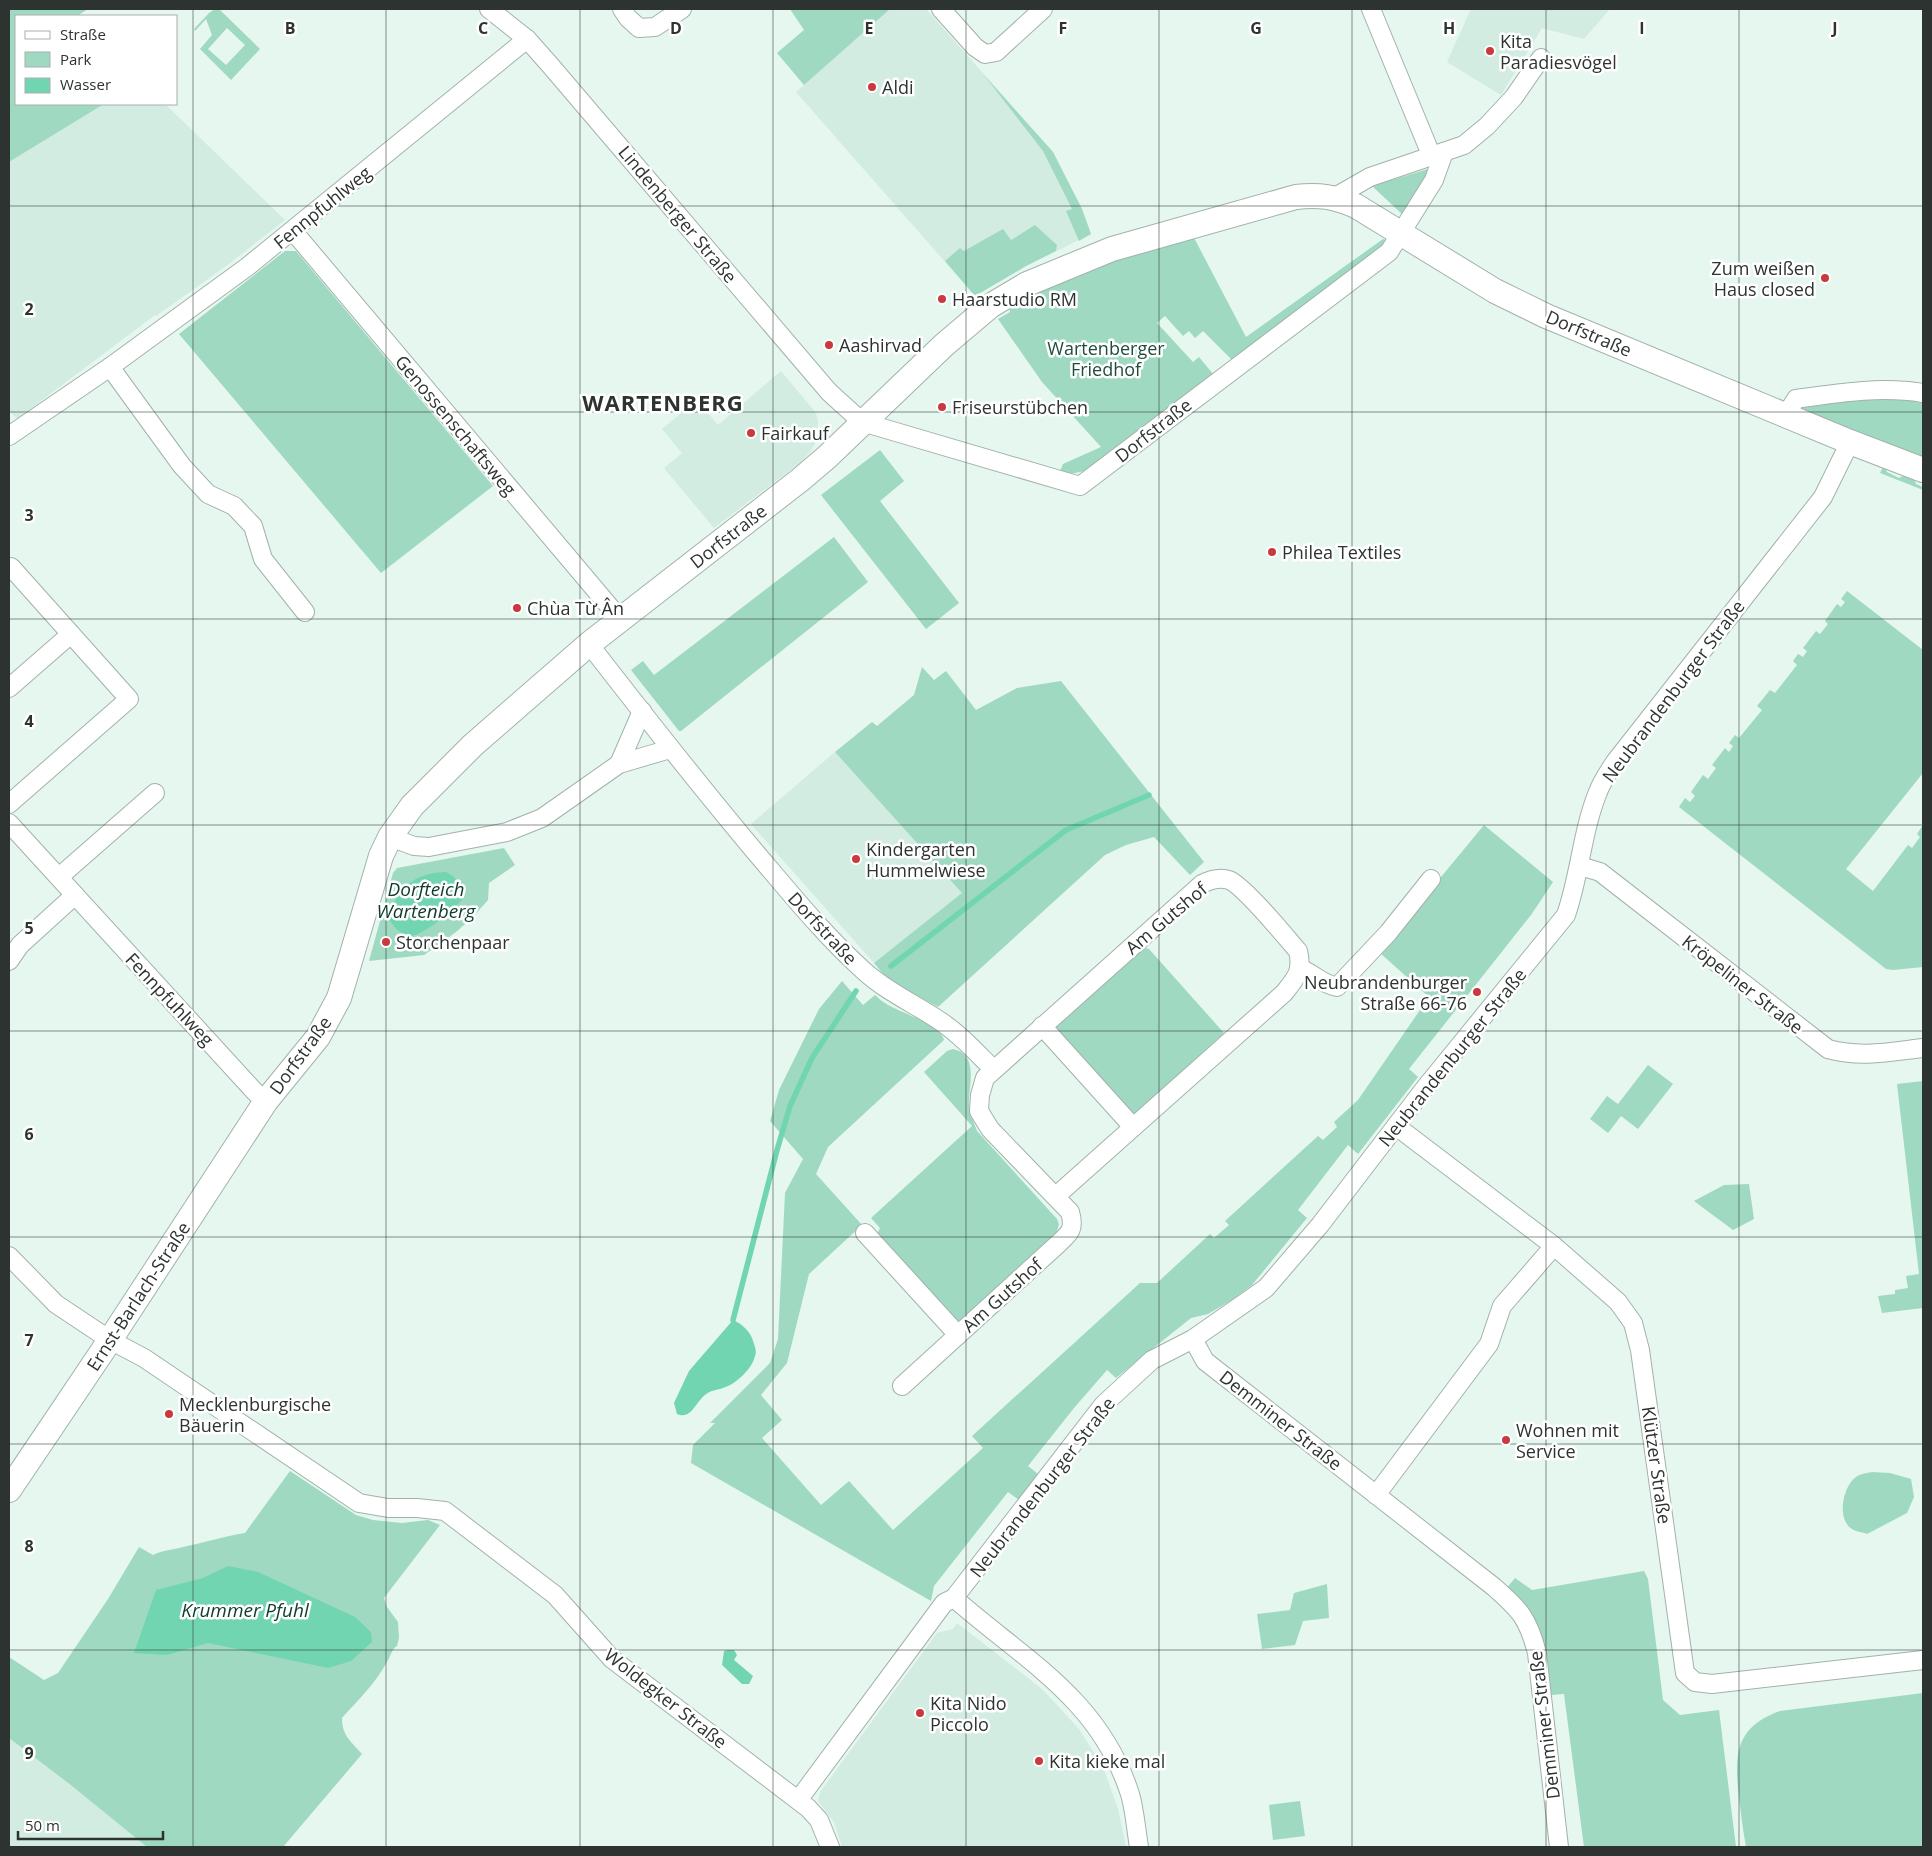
<svg xmlns="http://www.w3.org/2000/svg" width="1932" height="1856" viewBox="0 0 1932 1856" font-family="'Open Sans',sans-serif">
	<style>
		.built { fill: #d2ece1 }
		.green { fill: #9fd9c2; fill-rule: evenodd }
		.water { fill: #72d5b1 }
		.lines { fill: none; stroke-linecap: round; stroke-linejoin: round }
		.stream { stroke: #72d5b1; stroke-width: 5.5 }
		.street-casing { stroke: #a2b2ab; stroke-width: 20 }
		.secondary-casing { stroke: #a2b2ab; stroke-width: 26 }
		.street { stroke: #fff; stroke-width: 18 }
		.secondary { stroke: #fff; stroke-width: 24 }
		.grid { fill: none; stroke: #2d3331; stroke-width: 1; stroke-opacity: 0.55 }
		.poi-dot { fill: #c9393e; stroke: #fff; stroke-width: 2 }
		.labels { text-anchor: middle; dominant-baseline: central; stroke-width: 5; stroke-linejoin: round; paint-order: stroke }
		.poi-label { font-size: 18px; fill: #2d3331; stroke: #fff; text-anchor: start }
		.street-label { font-size: 18px; fill: #2d3331; stroke: #fff }
		.park-label { font-size: 18px; fill: #204c3c; stroke: #fff }
		.water-label { font-size: 19px; font-style: italic; fill: #103c2e; stroke: #fff }
		.district-label { font-size: 22px; font-weight: bold; letter-spacing: 1px; fill: #2d3331; stroke: #fff }
		.grid-label { font-size: 16px; text-anchor: middle; font-weight: bold; fill: #2d3331; stroke: #fff; stroke-width: 5; stroke-linejoin: round; paint-order: stroke }
	</style>
	<rect width="100%" height="100%" fill="#e5f7ef"/>
	<g class="built">
		<polygon points="890,9 926,9 1053,152 1082,209 1091,234 1026,266 975,296 796,92"/>
		<polygon points="1471,9 1610,9 1584,39 1542,28 1501,95 1447,62"/>
		<polygon points="104,104 165,104 285,220 229,264 156,316 155,315 17,419 9,410 9,162"/>
		<polygon points="781,371 816,413 818,422 817,440 810,452 802,461 714,528 664,468 682,453 662,429 697,400 718,425"/>
		<polygon points="835,752 963,893 874,963 751,824"/>
		<polygon points="957,1623 1042,1689 1079,1729 1103,1767 1118,1809 1126,1847 842,1847 834,1822 818,1801 820,1792 937,1633 953,1629"/>
		<polygon points="9,1738 72,1786 147,1847 9,1847"/>
	</g>
	<g class="green">
		<polygon points="9,9 88,9 77,16 16,16 16,104 104,104 9,162"/>
		<path d="M215 9H219L260 49 231 80 200 49 212 35 206 19 195 31 194 29 209 13ZM227 28 245 45 226 65 208 49Z"/>
		<polygon points="790,9 890,9 804,85 777,53 804,30"/>
		<polygon points="984,75 1053,152 1082,209 1091,234 1079,241 1066,211 1072,209 1043,151"/>
		<polygon points="1428,169 1431,172 1403,215 1372,186"/>
		<polygon points="1035,225 1057,245 1056,251 1026,266 975,296 945,261 960,248 964,251 1003,229 1011,240"/>
		<polygon points="1192,234 1246,337 1383,239 1389,242 1232,360 1203,331 1195,338 1189,331 1183,336 1165,316 1157,323 1193,362 1199,357 1213,374 1085,471 1070,474 1060,471 1063,464 1101,447 1042,382 998,319 1010,312 1009,304 1069,273"/>
		<polygon points="285,251 296,251 493,486 381,573 179,334"/>
		<polygon points="1885,397 1902,397 1923,403 1923,459 1798,409 1800,404"/>
		<polygon points="880,450 904,481 880,501 959,603 926,629 821,495"/>
		<polygon points="1884,465 1887,472 1899,478 1907,474 1913,477 1916,484 1923,487 1923,490 1880,473"/>
		<polygon points="834,537 868,582 681,731 679,731 631,670 643,661 654,675"/>
		<polygon points="1847,591 1923,650 1923,773 1846,869 1873,891 1908,845 1912,848 1920,837 1917,834 1923,825 1923,967 1893,970 1886,969 1679,807 1685,798 1690,802 1695,796 1691,792 1703,775 1708,779 1716,768 1712,765 1725,748 1729,752 1733,746 1729,743 1735,735 1739,738 1762,710 1757,706 1770,690 1775,693 1797,665 1793,661 1798,654 1803,657 1807,651 1803,648 1816,631 1820,634 1828,624 1825,621 1837,604 1841,607 1845,602 1841,599"/>
		<polygon points="922,667 934,680 946,671 976,710 1017,688 1061,681 1204,862 1190,875 1154,837 1126,845 1105,855 938,1007 888,980 874,963 962,893 835,752 872,722 877,726 914,695"/>
		<path d="M1484 825 1553 882 1531 915 1409 1069 1418 1077 1358 1154 1348 1145 1298 1210 1307 1218 1252 1285 1235 1298 1208 1314 1191 1318 1116 1378 1107 1370 1074 1408 1028 1466 1038 1474 1019 1500 1008 1492 934 1586 931 1601 691 1463 693 1445 715 1423H710L770 1363 778 1339 785 1193 803 1159 770 1121 779 1090 819 1009 842 981 863 1005 875 995C879 999 883 1002 888 1005 902 1013 941 1025 944 1040L828 1147 816 1174 862 1225 809 1274 787 1363 761 1395 782 1420 762 1438 821 1505 849 1481 893 1530 983 1448 972 1436 1140 1283H1157L1210 1234 1214 1238 1229 1225 1225 1221 1318 1136 1323 1140 1337 1127 1334 1122 1358 1100 1429 997 1379 952Z"/>
		<polygon points="504,848 515,865 489,883 488,900 473,917 456,932 424,955 369,961 393,873 397,868"/>
		<polygon points="1143,947 1149,949 1224,1033 1134,1115 1054,1030 1056,1025"/>
		<path d="M953 1049C980 1055 968 1086 969 1104 969 1114 974 1122 977 1131L1057 1219 1059 1224 1056 1235 961 1320 956 1321 877 1234 880 1228 871 1218 972 1126 924 1072 947 1051Z"/>
		<polygon points="1648,1065 1673,1084 1638,1129 1621,1116 1608,1133 1590,1119 1607,1096 1618,1104"/>
		<polygon points="1923,1081 1923,1308 1882,1313 1878,1296 1895,1294 1895,1290 1908,1288 1906,1276 1919,1274 1897,1084"/>
		<polygon points="1749,1184 1754,1219 1733,1230 1694,1201 1724,1185"/>
		<path d="M290 1471 356 1515 373 1520 402 1523 428 1520 440 1525 384 1598 387 1607 398 1622 399 1638 397 1646C391 1650 391 1656 387 1662 375 1684 358 1700 342 1718 342 1736 351 1741 362 1754L283 1847H147L72 1786 9 1738V1657L44 1680 58 1673 108 1599 139 1547 153 1555C163 1550 173 1550 183 1547 204 1543 224 1536 245 1533Z"/>
		<path d="M1872 1472 1890 1473 1911 1479 1914 1497 1907 1513 1867 1534C1863 1532 1856 1532 1852 1529 1836 1519 1843 1486 1856 1477 1860 1474 1867 1473 1872 1472Z"/>
		<path d="M1644 1571 1648 1579 1663 1700 1680 1715 1719 1710 1736 1847H1584L1564 1694 1551 1695C1547 1668 1548 1634 1528 1612 1521 1604 1513 1597 1505 1590L1515 1578 1532 1590Z"/>
		<polygon points="1327,1584 1329,1618 1303,1621 1295,1645 1262,1649 1257,1614 1290,1610 1294,1593"/>
		<path d="M1923 1693V1847H1746C1743 1831 1741 1814 1739 1798 1734 1755 1735 1727 1780 1711Z"/>
		<polygon points="1300,1801 1305,1836 1273,1840 1269,1805"/>
	</g>
	<g class="water">
		<path d="M446 872C457 878 462 884 465 896 459 906 420 939 408 936 399 934 393 925 388 918 397 888 414 873 446 872Z"/>
		<path d="M733 1320C741 1323 751 1332 753 1341 755 1346 757 1352 755 1356 752 1369 736 1384 723 1388 717 1390 711 1390 705 1395 695 1403 691 1420 677 1414L674 1403 689 1371Z"/>
		<polygon points="228,1566 258,1572 355,1617 371,1632 372,1642 351,1661 328,1668 208,1643 167,1655 134,1653 156,1590 203,1578"/>
		<polygon points="728,1650 734,1650 737,1655 734,1660 753,1676 749,1684 742,1684 722,1665 724,1651"/>
	</g>
	<g class="lines">
		<g class="stream">
			<polyline points="891,966 1066,830 1149,795"/>
			<polyline points="733,1320 777,1150 790,1106 812,1058 856,991"/>
		</g>
		<defs>
			<g id="street">
				<polyline points="489,9 527,39 550,65 829,392 862,422 1080,486 1389,252 1434,180 1444,152"/>
				<polyline points="622,9 628,18 639,28 655,27 682,9"/>
				<polyline points="941,9 975,47 985,54 996,52 1043,9"/>
				<polyline points="1371,9 1432,157"/>
				<polyline points="1335,197 1370,177 1464,145 1487,126 1514,97 1541,58"/>
				<polyline points="293,231 620,619"/>
				<polyline points="110,367 182,466 208,494 234,506 253,526 263,559 305,612"/>
				<path d="M1786 415 1796 399C1838 393 1881 386 1923 393"/>
				<polyline points="9,436 110,367 247,267 527,39"/>
				<polyline points="9,569 11,567 129,699 9,804"/>
				<path d="M589 644C644 715 699 785 757 854 791 894 825 936 864 971 887 992 915 1004 940 1021 960 1034 976 1052 993 1069"/>
				<polyline points="9,688 71,634"/>
				<polyline points="619,764 642,711"/>
				<polyline points="9,823 255,1092 266,1101"/>
				<polyline points="390,837 414,846 429,847 507,832 542,818 619,764 670,749"/>
				<path d="M1580 866 1600 872 1828 1049C1861 1058 1889 1052 1923 1048"/>
				<polyline points="59,877 155,793"/>
				<polyline points="9,961 20,945 75,895"/>
				<path d="M1299 968C1313 973 1322 984 1337 987L1388 933 1431 879"/>
				<polyline points="1042,1026 1133,1127"/>
				<polyline points="1396,1126 1554,1246 1618,1302 1633,1323 1640,1350 1685,1673 1695,1682 1712,1684 1923,1660"/>
				<polyline points="865,1233 958,1335"/>
				<polyline points="9,1256 56,1304 110,1340 144,1358 359,1503 388,1508 417,1508 445,1511 555,1595 612,1659 808,1808 819,1820 830,1847"/>
				<path d="M1193 1339 1205 1361 1494 1587C1520 1610 1528 1618 1537 1653L1559 1847"/>
				<path d="M902 1386 1058 1244C1070 1233 1075 1229 1070 1212L990 1129 979 1111 980 1095 985 1078 1202 884C1210 880 1219 877 1229 880 1244 886 1285 936 1298 951 1303 971 1296 978 1284 993L1056 1196"/>
				<polyline points="1376,1495 1489,1344 1502,1306 1554,1246"/>
				<path d="M954 1598C1024 1660 1099 1698 1130 1794 1135 1811 1136 1830 1139 1847"/>
				<path d="M799 1799 944 1603 954 1598 1103 1405 1152 1360 1193 1339 1266 1288 1320 1225 1425 1088 1566 915C1580 875 1582 831 1598 792 1602 781 1609 771 1615 762L1823 497 1850 442"/>
			</g>
			<path id="secondary" d="M9 1490 110 1340 266 1101 318 1037 339 998 381 856 390 837 412 806 473 745 589 644 800 480 827 457 944 345 990 306 1027 284 1112 249 1296 197C1319 194 1335 197 1356 206L1495 291 1546 316 1850 442 1923 470"/>
		</defs>
		<use href="#street" class="street-casing"/>
		<use href="#secondary" class="secondary-casing"/>
		<use href="#street" class="street"/>
		<use href="#secondary" class="secondary"/>
	</g>
	<path class="grid" d="M193 9V1847M386 9V1847M580 9V1847M773 9V1847M966 9V1847M1159 9V1847M1352 9V1847M1546 9V1847M1739 9V1847M9 206H1923M9 412H1923M9 619H1923M9 825H1923M9 1031H1923M9 1237H1923M9 1444H1923M9 1650H1923"/>
	<g class="poi-dot">
		<circle cx="1490" cy="51" r="5"/>
		<circle cx="872" cy="87" r="5"/>
		<circle cx="1825" cy="278" r="5"/>
		<circle cx="942" cy="299" r="5"/>
		<circle cx="829" cy="345" r="5"/>
		<circle cx="942" cy="407" r="5"/>
		<circle cx="751" cy="433" r="5"/>
		<circle cx="1272" cy="552" r="5"/>
		<circle cx="517" cy="608" r="5"/>
		<circle cx="856" cy="859" r="5"/>
		<circle cx="386" cy="942" r="5"/>
		<circle cx="1477" cy="992" r="5"/>
		<circle cx="169" cy="1414" r="5"/>
		<circle cx="1506" cy="1440" r="5"/>
		<circle cx="920" cy="1713" r="5"/>
		<circle cx="1039" cy="1761" r="5"/>
	</g>
	<g class="labels">
		<g class="poi-label">
			<text x="1500" y="41">Kita<tspan x="1500" dy="21">Paradiesvögel</tspan></text>
			<text x="882" y="87">Aldi</text>
			<text x="1815" y="268" text-anchor="end">Zum weißen<tspan x="1815" dy="21">Haus closed</tspan></text>
			<text x="952" y="299">Haarstudio RM</text>
			<text x="839" y="345">Aashirvad</text>
			<text x="952" y="407">Friseurstübchen</text>
			<text x="761" y="433">Fairkauf</text>
			<text x="1282" y="552">Philea Textiles</text>
			<text x="527" y="608">Chùa Từ Ân</text>
			<text x="866" y="849">Kindergarten<tspan x="866" dy="21">Hummelwiese</tspan></text>
			<text x="396" y="942">Storchenpaar</text>
			<text x="1467" y="982" text-anchor="end">Neubrandenburger<tspan x="1467" dy="21">Straße 66-76</tspan></text>
			<text x="179" y="1404">Mecklenburgische<tspan x="179" dy="21">Bäuerin</tspan></text>
			<text x="1516" y="1430">Wohnen mit<tspan x="1516" dy="21">Service</tspan></text>
			<text x="930" y="1703">Kita Nido<tspan x="930" dy="21">Piccolo</tspan></text>
			<text x="1049" y="1761">Kita kieke mal</text>
		</g>
		<g class="street-label">
			<text transform="translate(322 207) rotate(-39)">Fennpfuhlweg</text>
			<text transform="translate(678 214) rotate(50)">Lindenberger Straße</text>
			<text transform="translate(1589 333) rotate(23)">Dorfstraße</text>
			<text transform="translate(456 425) rotate(50)">Genossenschaftsweg</text>
			<text transform="translate(1153 430) rotate(-38)">Dorfstraße</text>
			<text transform="translate(728 536) rotate(-38)">Dorfstraße</text>
			<text transform="translate(1673 691) rotate(-53)">Neubrandenburger Straße</text>
			<text transform="translate(1166 918) rotate(-40)">Am Gutshof</text>
			<text transform="translate(823 928) rotate(47)">Dorfstraße</text>
			<text transform="translate(1743 984) rotate(38)">Kröpeliner Straße</text>
			<text transform="translate(170 999) rotate(47)">Fennpfuhlweg</text>
			<text transform="translate(300 1055) rotate(-54)">Dorfstraße</text>
			<text transform="translate(1452 1057) rotate(-51)">Neubrandenburger Straße</text>
			<text transform="translate(1002 1295) rotate(-42)">Am Gutshof</text>
			<text transform="translate(138 1296) rotate(-57)">Ernst-Barlach-Straße</text>
			<text transform="translate(1281 1420) rotate(38)">Demminer Straße</text>
			<text transform="translate(1657 1465) rotate(82)">Klützer Straße</text>
			<text transform="translate(1042 1487) rotate(-52)">Neubrandenburger Straße</text>
			<text transform="translate(666 1698) rotate(38)">Woldegker Straße</text>
			<text transform="translate(1544 1725) rotate(-97)">Demminer Straße</text>
		</g>
		<g class="park-label">
			<text x="1106" y="348">Wartenberger<tspan x="1106" dy="21">Friedhof</tspan></text>
		</g>
		<g class="water-label">
			<text x="426" y="889">Dorfteich<tspan x="426" dy="22">Wartenberg</tspan></text>
			<text x="245" y="1610">Krummer Pfuhl</text>
		</g>
		<g class="district-label">
			<text x="663" y="402">WARTENBERG</text>
		</g>
	</g>
	<g class="grid-label">
		<text x="290" y="34">B</text>
		<text x="483" y="34">C</text>
		<text x="676" y="34">D</text>
		<text x="869" y="34">E</text>
		<text x="1063" y="34">F</text>
		<text x="1256" y="34">G</text>
		<text x="1449" y="34">H</text>
		<text x="1642" y="34">I</text>
		<text x="1835" y="34">J</text>
		<text x="29" y="315">2</text>
		<text x="29" y="521">3</text>
		<text x="29" y="727">4</text>
		<text x="29" y="934">5</text>
		<text x="29" y="1140">6</text>
		<text x="29" y="1346">7</text>
		<text x="29" y="1552">8</text>
		<text x="29" y="1759">9</text>
	</g>
	<rect width="1932" height="1856" fill="none" stroke="#2d3331" stroke-width="20"/>
	<rect x="15" y="15" width="162" height="90" fill="#ffffff" stroke="#abadad"/>
	<rect x="25" y="31" width="25" height="8" fill="#ffffff" stroke="#abadad"/>
	<text x="60" y="40" font-size="15" fill="#2d3331">Straße</text>
	<rect x="25" y="52" width="25" height="15" fill="#9fd9c2" stroke="#abadad"/>
	<text x="60" y="65" font-size="15" fill="#2d3331">Park</text>
	<rect x="25" y="78" width="25" height="15" fill="#72d5b1" stroke="#abadad"/>
	<text x="60" y="90" font-size="15" fill="#2d3331">Wasser</text>
	<path d="M18 1831v8h145v-8" fill="none" stroke="#2d3331" stroke-width="2.5"/>
	<text x="25" y="1831" font-size="15" fill="#2d3331" stroke="#ffffff" stroke-width="4" paint-order="stroke">50 m</text>
</svg>
